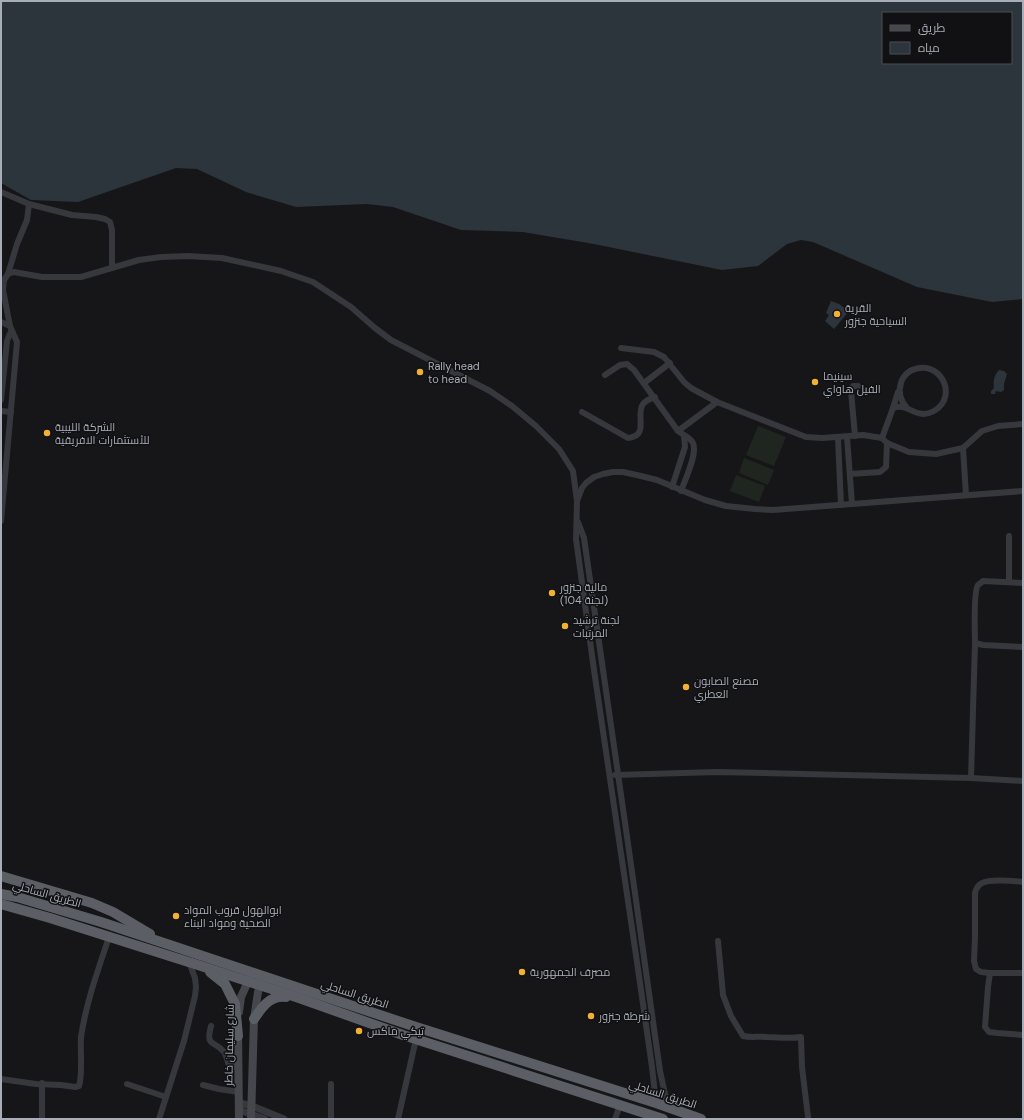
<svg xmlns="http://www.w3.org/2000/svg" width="1024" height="1120" viewBox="0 0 1024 1120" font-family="'DM Sans',Cairo,sans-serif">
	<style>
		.green { fill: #1e261f }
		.water { fill: #2c353c; fill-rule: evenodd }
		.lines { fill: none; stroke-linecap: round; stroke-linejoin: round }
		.minor { stroke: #37383d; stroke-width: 6 }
		.tertiary { stroke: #37383d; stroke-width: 7 }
		.secondary { stroke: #45474d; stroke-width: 8 }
		.trunk { stroke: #5b5e65; stroke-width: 10 }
		.poi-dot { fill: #f2b134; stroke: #111113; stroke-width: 1.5 }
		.labels { text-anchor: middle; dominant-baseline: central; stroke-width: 3; stroke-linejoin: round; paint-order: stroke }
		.poi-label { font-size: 11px; fill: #a8adb8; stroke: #111113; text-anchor: start }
		.street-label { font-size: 11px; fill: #a8adb8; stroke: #111113 }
	</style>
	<rect width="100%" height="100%" fill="#161618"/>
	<g class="green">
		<polygon points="758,426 786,437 774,466 746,455"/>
		<polygon points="744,458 774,470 768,485 739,473"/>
		<polygon points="736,475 765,486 759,502 730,491"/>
	</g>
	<g class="water">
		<path d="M1 1H1023V299L992 302 917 287 813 242 801 240 787 244 758 266 722 270 594 244 523 232 461 230 393 207 367 204 296 207 246 192 197 169 176 168 78 202 31 200 1 183ZM883 13H1011V63H883Z"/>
		<polygon points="831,301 839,304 849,311 834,329 825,321 829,315 826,313"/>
		<path d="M999 370 1004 371 1007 374 1004 384V390L1001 392 996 391 995 394H991V391L994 388C993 382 994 375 999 370Z"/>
	</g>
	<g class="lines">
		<g class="minor">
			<polyline points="1,192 29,204 72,215 96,217 105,219 110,222 112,230 112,267"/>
			<polyline points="8,274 17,244 27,220 29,204"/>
			<polyline points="1,322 10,326"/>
			<polyline points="621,348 654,352 664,357 684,382 691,388 717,402 806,437 822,438 863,435 882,438 887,443 909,452 936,454 963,448"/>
			<path d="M605 375 620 365 627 364 634 370 678 431C683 435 690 437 693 443 698 453 685 480 681 491"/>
			<polyline points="644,383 670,363"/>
			<polyline points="1,400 7,341 11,331"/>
			<path d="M893 408C909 402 916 421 934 411 960 396 939 356 910 371 906 374 902 378 901 383 898 392 900 400 907 408"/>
			<polyline points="1,411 11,412"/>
			<path d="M582 412 628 438C650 436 635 415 643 404 646 400 650 399 655 397"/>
			<polyline points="678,431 717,402"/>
			<polyline points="855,436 851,391 853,386 858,386"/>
			<polyline points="847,437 852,504"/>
			<polyline points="838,438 841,505"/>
			<polyline points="882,438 893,408 898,392"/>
			<polyline points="850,474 880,472 886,467 887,443"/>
			<polyline points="672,487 685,447 684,436"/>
			<polyline points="966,495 963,448 982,431 998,426 1023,424"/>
			<polyline points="1,521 17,342 10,326 3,290 4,280 8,274 14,272 42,277 81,277 139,260 161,257 188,256 222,258 281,271 313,282 351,307 375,328 391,340 490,391 512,406 536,426 559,449 573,471 577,501"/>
			<path d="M578 522 584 538C609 716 636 893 660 1071L668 1108"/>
			<polyline points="1009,536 1009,582"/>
			<path d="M1023 583 983 581C981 583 979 584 978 585 973 592 975 633 975 643L983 645 1023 647"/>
			<polyline points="615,775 717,772 971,778 1023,781"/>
			<polyline points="971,778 975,643"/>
			<path d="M1023 882C1014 881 989 879 982 883 978 885 976 889 975 893V937L974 961 976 969 981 972 990 973 988 987 985 1027 989 1032 997 1033 1023 1035"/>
			<path d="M718 941 723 995 731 1016 743 1036C751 1038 758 1036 766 1037 777 1037 789 1039 801 1037L802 1067 808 1117V1119"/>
			<polyline points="990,973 1023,973"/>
			<path d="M211 1026C205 1048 215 1040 224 1052 227 1056 227 1061 229 1065L239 1068"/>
			<path d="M1 1079 36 1084 61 1085 75 1087 79 1086C83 1074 80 1051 81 1037 86 1003 98 970 109 937"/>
			<polyline points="42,1083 42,1119"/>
			<polyline points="127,1084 166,1097"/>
			<polyline points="331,1084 331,1119"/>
			<polyline points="203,1085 219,1089 239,1092"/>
			<polyline points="656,1103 652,1067 638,969 594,670 576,539 577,501 582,488 586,483 594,477 603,474 613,472 623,472 641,476 657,480 705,500 726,506 755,509 773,510 1023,491"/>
			<polyline points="159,1119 184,1041 195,996 196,987 195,978 189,962"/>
			<polyline points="398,1119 416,1039"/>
			<polyline points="615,1119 620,1105"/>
		</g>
		<g class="tertiary">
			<polyline points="240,1103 252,1106 284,1119"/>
			<polyline points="239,1110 265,1119"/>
		</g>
		<g class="secondary">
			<polyline points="239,1012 241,997 250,977"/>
			<polyline points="238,1031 239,1119"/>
			<polyline points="251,1119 254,1019 258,992 261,981"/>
		</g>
		<g class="trunk">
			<polyline points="1,876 92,903 113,912 150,934"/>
			<polyline points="1,894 17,897 101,922 413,1026 656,1103 701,1119"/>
			<polyline points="1,904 50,918 198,965 299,998 403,1035 663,1119"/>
			<polyline points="210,972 225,984 235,1004 238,1036"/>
			<path d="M254 1019C262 1007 270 995 286 997"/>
		</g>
	</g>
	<g class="poi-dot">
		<circle cx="837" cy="314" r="4"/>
		<circle cx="420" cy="372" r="4"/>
		<circle cx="815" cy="382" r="4"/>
		<circle cx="47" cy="433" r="4"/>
		<circle cx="552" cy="593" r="4"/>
		<circle cx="565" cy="626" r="4"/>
		<circle cx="686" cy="687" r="4"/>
		<circle cx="176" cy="916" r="4"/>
		<circle cx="522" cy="972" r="4"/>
		<circle cx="591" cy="1016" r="4"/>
		<circle cx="359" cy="1031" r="4"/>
	</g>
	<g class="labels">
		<g class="poi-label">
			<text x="845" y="308">القرية<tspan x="845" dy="13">السياحية جنزور</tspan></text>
			<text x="428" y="366">Rally head<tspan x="428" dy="13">to head</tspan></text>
			<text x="823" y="376">سينيما<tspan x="823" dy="13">الفيل هاواي</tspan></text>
			<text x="55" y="427">الشركة الليبية<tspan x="55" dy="13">للأستثمارات الافريقية</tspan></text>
			<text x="560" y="587">مالية جنزور<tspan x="560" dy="13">(لجنة 104)</tspan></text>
			<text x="573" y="620">لجنة ترشيد<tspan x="573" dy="13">المرتبات</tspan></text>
			<text x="694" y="681">مصنع الصابون<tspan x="694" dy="13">العطري</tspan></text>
			<text x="184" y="910">ابوالهول قروب المواد<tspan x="184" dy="13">الصحية ومواد البناء</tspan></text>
			<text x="530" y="972">مصرف الجمهورية</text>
			<text x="599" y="1016">شرطة جنزور</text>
			<text x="367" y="1031">تيكي ماكس</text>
		</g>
		<g class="street-label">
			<text transform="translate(47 894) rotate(16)">الطريق الساحلي</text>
			<text transform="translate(355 994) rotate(18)">الطريق الساحلي</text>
			<text transform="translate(229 1045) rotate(-89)">شارع سليمان خاطر</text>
			<text transform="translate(663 1094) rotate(18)">الطريق الساحلي</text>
		</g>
	</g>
	<rect width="1024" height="1120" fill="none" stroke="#a8adb8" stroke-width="4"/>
	<rect x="882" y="12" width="130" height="52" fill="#111113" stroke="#4d4f55"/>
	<rect x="890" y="25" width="20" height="6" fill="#45474d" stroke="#4d4f55"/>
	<text x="918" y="32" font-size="12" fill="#a8adb8">طريق</text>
	<rect x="890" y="42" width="20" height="12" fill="#2c353c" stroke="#4d4f55"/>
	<text x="918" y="52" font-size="12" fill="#a8adb8">مياه</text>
</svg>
